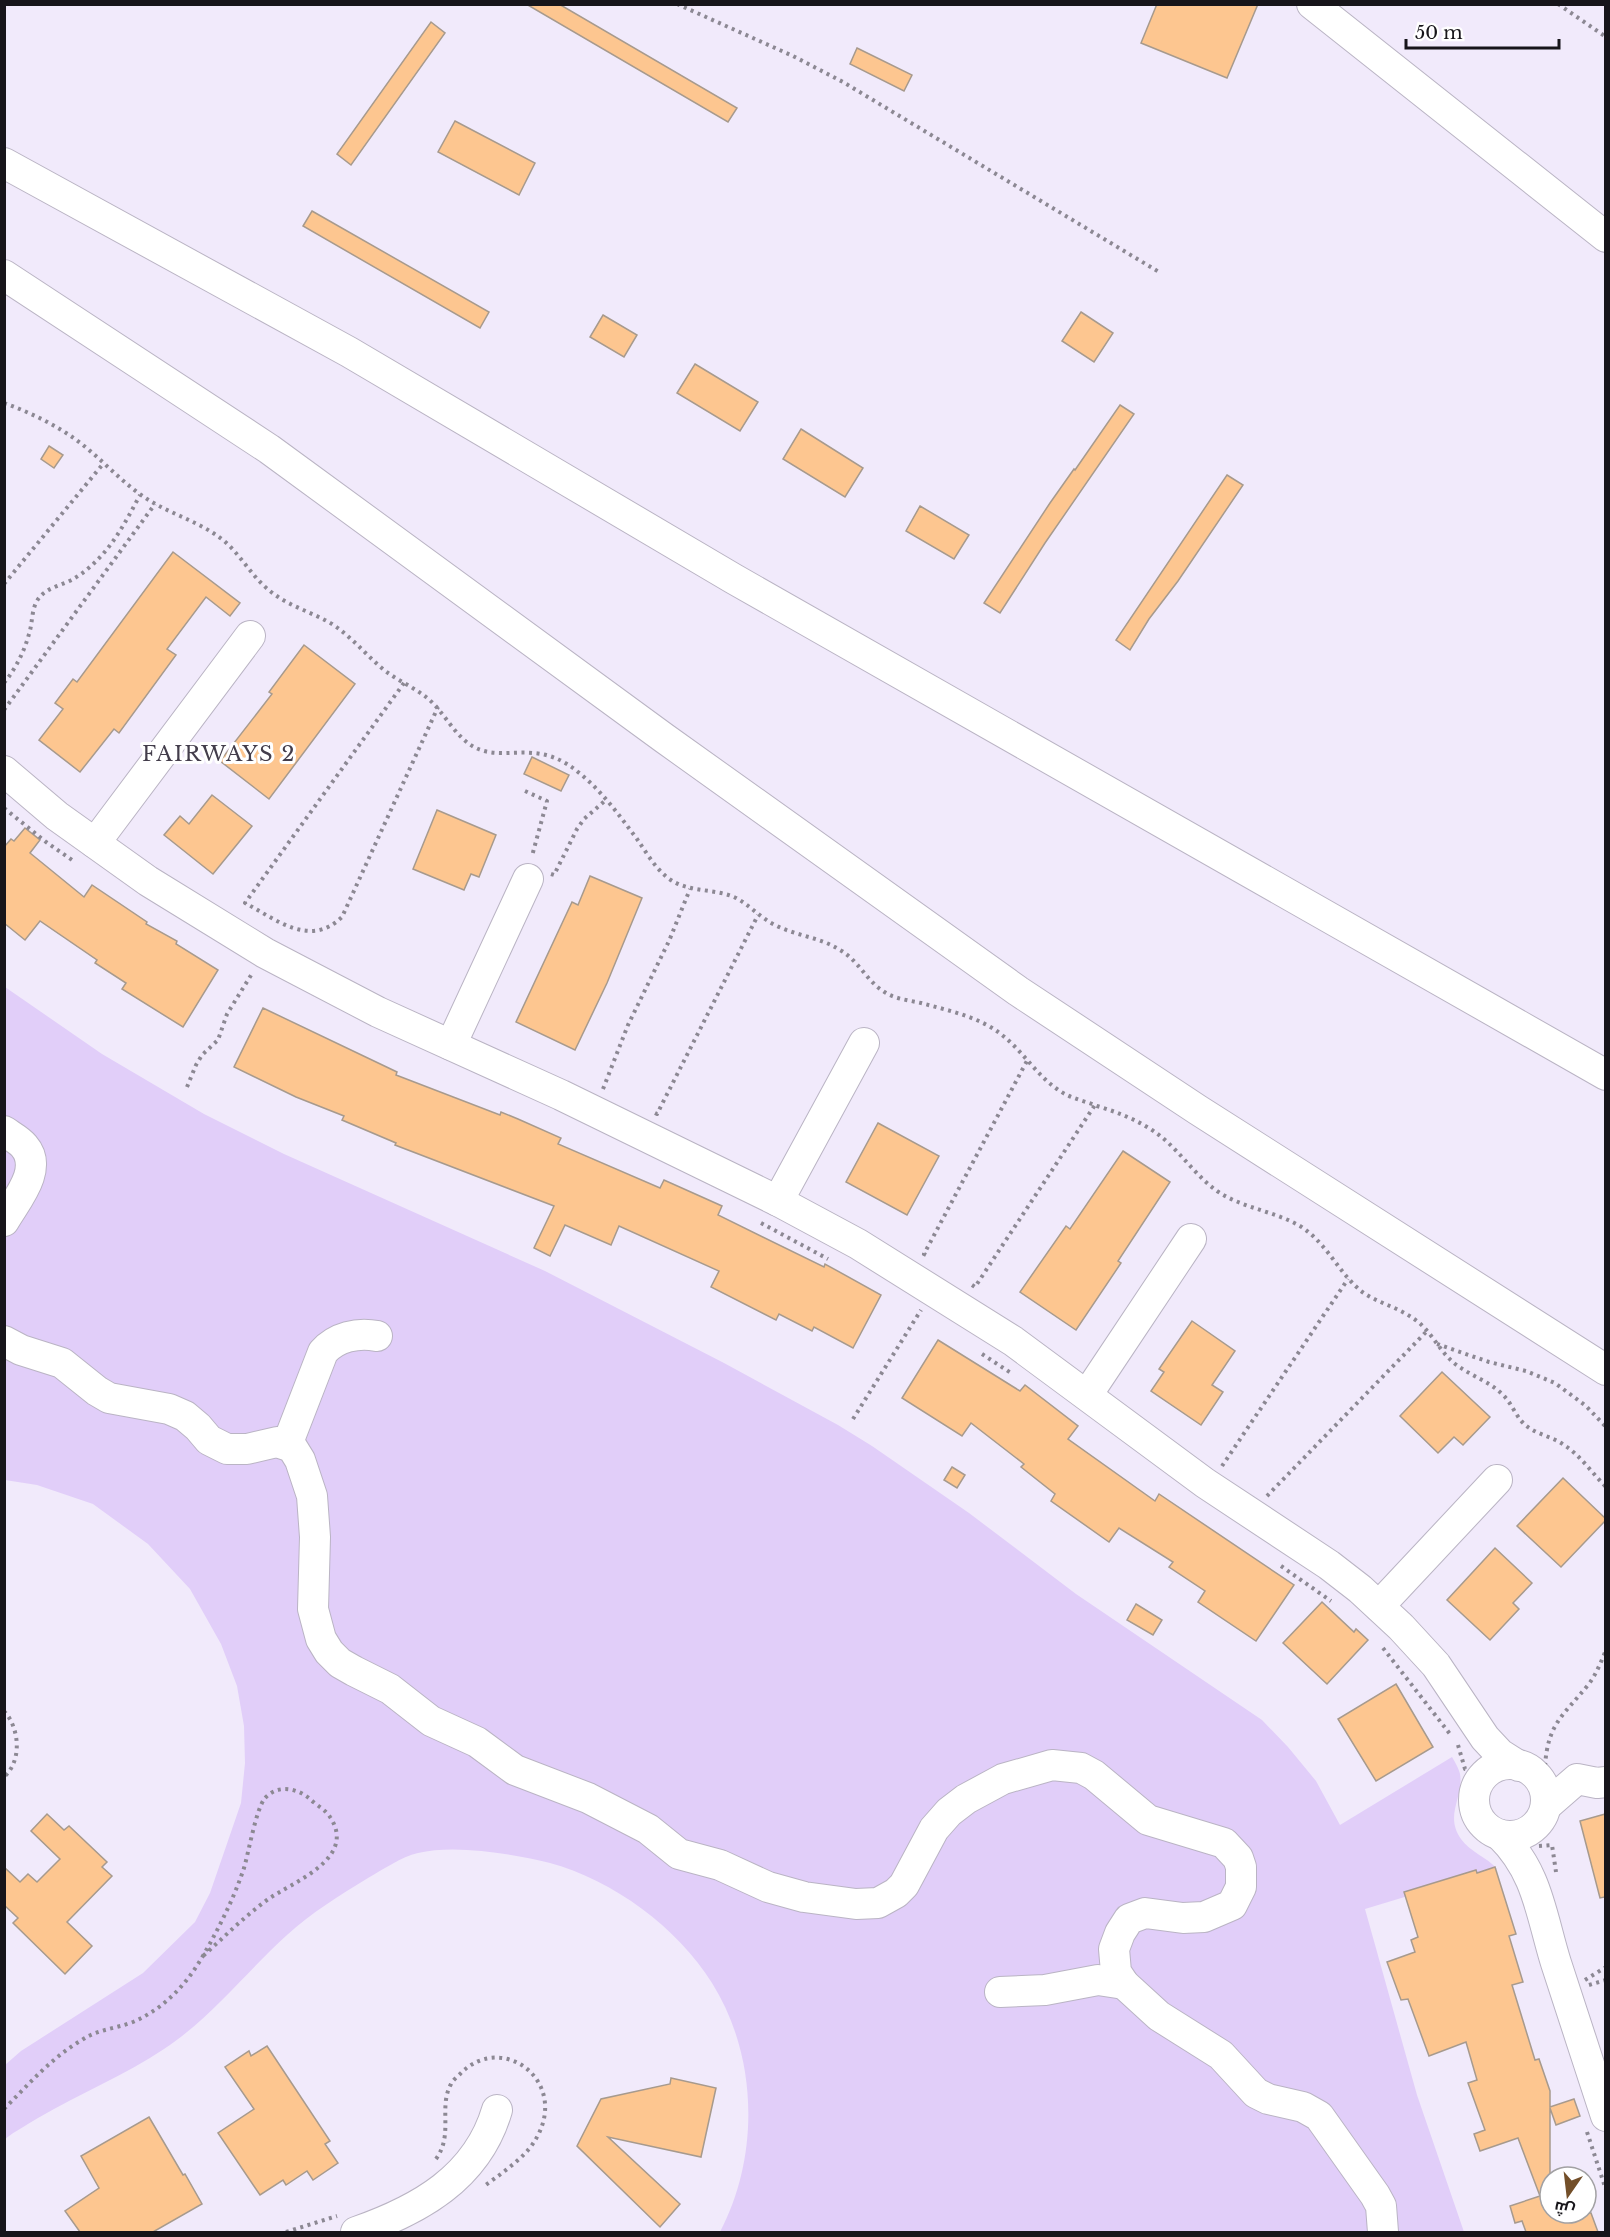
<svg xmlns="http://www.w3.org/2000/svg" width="1610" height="2237" viewBox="0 0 1610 2237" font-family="'Libre Baskerville',Cairo,serif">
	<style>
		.green { fill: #e1cef9 }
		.building { fill: #fdc690; stroke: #a79a8d; stroke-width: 1.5 }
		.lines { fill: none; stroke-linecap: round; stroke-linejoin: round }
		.minor-casing { stroke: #bab4c4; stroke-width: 32 }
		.path { stroke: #8c8893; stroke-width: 4; stroke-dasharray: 3 4.5; stroke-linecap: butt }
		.minor { stroke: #fff; stroke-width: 30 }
		.labels { text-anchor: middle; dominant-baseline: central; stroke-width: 6; stroke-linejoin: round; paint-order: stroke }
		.neighbourhood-label { font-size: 21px; letter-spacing: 1.5px; fill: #433d4b; stroke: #fff }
	</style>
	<rect width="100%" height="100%" fill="#f1eafb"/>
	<path class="green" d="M5 987 102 1054 204 1114 284 1154 545 1271 724 1363 838 1425 872 1446 969 1513 1076 1594 1262 1720 1288 1747 1316 1781 1340 1825 1452 1757C1455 1762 1459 1769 1460 1774 1464 1797 1444 1815 1461 1839 1470 1852 1487 1857 1497 1869L1365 1909 1417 2095 1464 2232H720C760 2156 758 2056 712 1983 678 1928 613 1880 550 1863 514 1854 455 1844 418 1853 401 1857 384 1869 368 1878 340 1895 311 1913 287 1935 246 1972 211 2018 164 2049 125 2075 79 2094 38 2118 27 2125 15 2131 5 2139V2065L21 2051 143 1973 195 1922 210 1893 241 1803 245 1763 244 1726 237 1686 221 1644 190 1589 148 1544 93 1504 37 1485 5 1480Z"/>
	<g class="building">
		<polygon points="526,4 559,4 737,108 728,122"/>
		<polygon points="1157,4 1258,4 1227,78 1141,43"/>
		<polygon points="431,22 445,33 351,165 337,154"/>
		<polygon points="857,48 912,75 904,91 850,64"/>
		<polygon points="455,121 535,163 519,195 438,152"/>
		<polygon points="312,211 489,312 480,328 303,226"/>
		<polygon points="1081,312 1113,333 1094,362 1062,341"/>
		<polygon points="603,315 637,335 624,357 590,337"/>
		<polygon points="695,364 758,402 740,431 677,393"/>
		<polygon points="1120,405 1134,414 1045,543 1000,613 984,603 1050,503 1074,469 1075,470"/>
		<polygon points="801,429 863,468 845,497 783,459"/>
		<polygon points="49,446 63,455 54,468 41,459"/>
		<polygon points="1227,475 1243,485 1178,581 1149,619 1130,650 1116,640"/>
		<polygon points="920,506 969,535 954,559 906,531"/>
		<polygon points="173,552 240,603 230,616 206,597 167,649 176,655 119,733 114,729 80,772 39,740 63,709 55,703 73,679 77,682"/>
		<polygon points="304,645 355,684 269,799 220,761 272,694 269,692"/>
		<polygon points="532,757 569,775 561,791 524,774"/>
		<polygon points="212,795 252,826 213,874 164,835 180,816 189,824"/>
		<polygon points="437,810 496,835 479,877 471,874 464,890 413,869"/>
		<polygon points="25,828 40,840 30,853 84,897 92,885 147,922 146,924 177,941 176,944 218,970 183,1027 122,989 126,983 95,963 97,960 40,921 25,940 4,923 4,847 11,839 14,841"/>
		<polygon points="590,876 642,898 607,983 575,1050 516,1022 572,902 578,905"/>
		<polygon points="263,1008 397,1072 396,1075 500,1115 501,1112 518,1119 561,1138 558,1144 660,1188 664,1180 722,1206 718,1215 824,1267 825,1264 881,1295 853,1348 814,1327 812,1331 779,1314 776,1320 711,1287 719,1271 619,1226 611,1245 565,1225 550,1256 534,1248 554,1206 395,1145 396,1143 342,1120 344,1116 296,1097 234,1067"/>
		<polygon points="878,1123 939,1156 907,1215 846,1182"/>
		<polygon points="1123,1151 1170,1182 1118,1261 1121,1263 1076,1330 1020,1292 1066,1226 1070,1229"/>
		<polygon points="1192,1321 1235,1351 1212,1385 1223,1392 1201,1425 1151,1391 1164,1372 1159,1369"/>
		<polygon points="938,1340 1020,1391 1025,1385 1078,1426 1068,1439 1155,1501 1159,1494 1294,1585 1256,1641 1198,1602 1205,1591 1169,1567 1173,1562 1119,1528 1109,1542 1051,1501 1055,1494 1021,1467 1024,1464 971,1423 962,1436 902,1398"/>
		<polygon points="1442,1372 1490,1417 1463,1445 1454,1437 1438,1453 1400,1416"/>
		<polygon points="952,1467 965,1475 957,1488 944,1480"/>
		<polygon points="1563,1478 1605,1518 1605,1521 1561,1567 1517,1526"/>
		<polygon points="1495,1548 1532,1583 1513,1603 1519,1609 1490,1640 1447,1600"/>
		<polygon points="1322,1602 1354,1632 1356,1629 1368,1640 1327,1684 1283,1643"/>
		<polygon points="1136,1604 1162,1620 1153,1635 1127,1620"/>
		<polygon points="1396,1684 1433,1747 1376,1781 1338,1719"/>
		<polygon points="47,1814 64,1830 69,1826 107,1862 102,1867 112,1876 67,1922 92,1946 65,1974 13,1923 18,1918 4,1905 4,1867 20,1882 28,1874 37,1882 60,1859 31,1831"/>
		<polygon points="1605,1814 1605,1897 1600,1898 1580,1821"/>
		<polygon points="1495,1867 1516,1934 1509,1936 1523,1982 1512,1985 1535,2060 1539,2059 1550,2091 1550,2107 1574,2099 1580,2116 1556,2125 1550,2108 1550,2213 1591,2213 1598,2232 1526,2232 1522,2221 1515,2223 1510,2206 1540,2196 1518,2138 1480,2151 1474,2134 1485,2130 1468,2083 1477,2080 1466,2042 1429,2056 1408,1999 1401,2000 1387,1962 1415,1952 1411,1940 1418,1937 1404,1892 1476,1870 1477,1873"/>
		<polygon points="267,2046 330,2141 325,2144 338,2163 313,2180 307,2171 286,2185 283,2180 260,2195 218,2133 254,2109 225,2067 249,2051 251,2056"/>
		<polygon points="671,2078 716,2088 701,2157 608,2137 680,2204 660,2227 577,2146 601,2099 670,2084"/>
		<polygon points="149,2117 183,2175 185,2174 202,2204 153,2232 80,2232 65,2211 99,2188 81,2156"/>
	</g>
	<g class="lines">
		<defs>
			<g id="minor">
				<polyline points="1312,4 1606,237"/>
				<polyline points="4,163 349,352 734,579 1606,1075"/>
				<polyline points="4,275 269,449 664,738 1018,991 1198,1110 1606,1370"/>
				<polyline points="4,771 57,816 148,881 265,953 378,1012 561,1095 778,1201 858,1244 1013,1341 1205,1483 1329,1565 1360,1589 1401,1627 1436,1665 1485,1738 1500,1754 1519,1766"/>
				<polyline points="95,843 250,636"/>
				<polyline points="451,1045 528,879"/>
				<path d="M4 1131C11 1136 19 1140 24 1146 44 1169 16 1200 4 1221"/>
				<polyline points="778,1201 864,1043"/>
				<polyline points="4,1341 21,1350 62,1363 97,1391 109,1398 169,1409 185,1416 198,1427 209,1440 227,1449 247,1449 277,1442 292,1447 300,1460 312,1496 315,1537 313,1609 321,1639 329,1652 340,1663 354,1671 390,1689 431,1721 477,1742 515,1770 588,1798 648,1829 679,1854 720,1865 768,1887 804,1897 856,1904 878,1903 896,1893 904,1885 934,1829 949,1812 966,1799 1003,1779 1052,1765 1081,1768 1094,1775 1148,1820 1224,1843 1238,1858 1241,1867 1241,1887 1232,1905 1204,1917 1183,1918 1145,1913 1129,1919 1120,1933 1114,1949 1116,1972 1124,1984 1159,2016 1221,2055 1256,2093 1268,2099 1303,2107 1319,2116 1375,2195 1381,2206 1383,2232"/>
				<polyline points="1087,1395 1191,1239"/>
				<path d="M287 1445 323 1352C336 1337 358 1332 377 1336"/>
				<polyline points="1379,1606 1497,1480"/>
				<circle cx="1510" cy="1800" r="36"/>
				<polyline points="1546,1806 1577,1779 1597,1783 1606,1782"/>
				<path d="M1500 1835C1538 1872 1541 1915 1556 1963 1573 2014 1589 2065 1606 2116"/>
				<polyline points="1000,1992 1045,1990 1098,1980 1124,1984"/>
				<path d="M356 2232C419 2210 477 2178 497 2110"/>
			</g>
		</defs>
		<use href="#minor" class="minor-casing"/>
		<g class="path">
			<polyline points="677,4 793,56 843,82 1159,272"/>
			<polyline points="1558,4 1606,37"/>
			<path d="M4 403C29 412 54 424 75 439 100 457 119 480 144 497 169 514 199 521 223 540 241 555 252 577 270 591 288 606 312 612 332 624 352 637 366 655 384 670 397 680 413 687 426 697 444 711 454 736 474 747 492 757 513 751 533 753 550 754 565 761 578 772 602 791 619 815 637 839 646 852 655 868 668 878 688 893 713 888 734 897 749 904 759 917 775 925 796 936 820 937 840 950 858 960 866 980 883 991 894 999 908 1000 921 1003 943 1009 966 1014 987 1025 1020 1043 1032 1073 1060 1091 1072 1099 1085 1101 1097 1106 1117 1112 1135 1119 1152 1130 1178 1147 1193 1174 1217 1191 1242 1208 1274 1211 1300 1226 1327 1243 1338 1272 1361 1291 1377 1303 1398 1307 1414 1319 1431 1330 1439 1351 1454 1363 1470 1376 1490 1381 1504 1396 1513 1405 1517 1420 1528 1427 1539 1435 1553 1437 1564 1445 1580 1455 1592 1473 1606 1487"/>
			<polyline points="4,584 103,464"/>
			<path d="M4 683C16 668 24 652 29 634 33 622 31 608 39 598 47 587 64 585 75 578 107 558 123 527 140 495"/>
			<path d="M404 683 245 903C277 920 310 948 342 917L438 707"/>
			<polyline points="4,710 155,504"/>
			<polyline points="525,791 547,801 532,856"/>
			<polyline points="4,808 46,842 75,862"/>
			<polyline points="551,874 554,875 577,829 584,819 607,799"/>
			<polyline points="187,1087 196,1065 202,1055 218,1040 227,1014 253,972"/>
			<polyline points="603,1089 628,1025 669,941 690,889"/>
			<polyline points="655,1113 657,1114 758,915"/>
			<polyline points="761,1223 828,1259"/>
			<polyline points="926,1255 924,1254 1028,1059"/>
			<polyline points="972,1285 975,1287 1095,1105"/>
			<polyline points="1437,1344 1489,1362 1526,1371 1555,1383 1586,1406 1606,1427"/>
			<polyline points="982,1354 1011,1373"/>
			<polyline points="853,1419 921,1310"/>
			<polyline points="1222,1466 1348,1279"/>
			<polyline points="1267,1496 1427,1331"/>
			<polyline points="1281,1566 1331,1601"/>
			<polyline points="1383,1648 1450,1734"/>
			<path d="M4 1711C19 1727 23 1760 4 1777"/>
			<polyline points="1458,1745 1465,1769 1481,1773"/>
			<path d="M1545 1766C1548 1723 1563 1716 1588 1685 1596 1675 1601 1662 1606 1650"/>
			<polyline points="1539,1846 1552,1845 1556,1872"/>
			<polyline points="1585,1980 1606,1967"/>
			<polyline points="1589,1985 1606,1980"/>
			<path d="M4 2109C29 2084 51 2058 82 2040 98 2029 115 2029 133 2022 165 2008 187 1984 204 1954 220 1926 234 1898 244 1868 249 1851 256 1809 265 1798 278 1784 297 1788 310 1799 316 1805 326 1810 330 1817 358 1859 292 1882 267 1900 244 1917 224 1937 202 1957"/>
			<polyline points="1587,2132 1606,2190"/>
			<path d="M436 2159C454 2134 438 2108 451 2084 452 2081 457 2077 460 2074 504 2028 578 2087 529 2149 517 2163 498 2176 483 2187"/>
			<polyline points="286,2232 337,2216"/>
		</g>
		<use href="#minor" class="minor"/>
	</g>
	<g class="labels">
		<g class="neighbourhood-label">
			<text x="219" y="754">FAIRWAYS 2</text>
		</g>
	</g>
	<rect width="1610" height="2237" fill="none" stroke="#17151a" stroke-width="12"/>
	<g transform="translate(1568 2195) rotate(194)"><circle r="28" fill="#ffffff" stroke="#a2a1a3" stroke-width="1.5"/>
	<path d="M0-4.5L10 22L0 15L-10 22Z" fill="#734f29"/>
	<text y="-9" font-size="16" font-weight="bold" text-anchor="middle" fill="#17151a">ش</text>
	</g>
	<path d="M1406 39v9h153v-9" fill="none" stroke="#17151a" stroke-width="3"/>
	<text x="1415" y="39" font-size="18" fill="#17151a" stroke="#ffffff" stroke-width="4.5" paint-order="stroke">50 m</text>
</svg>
